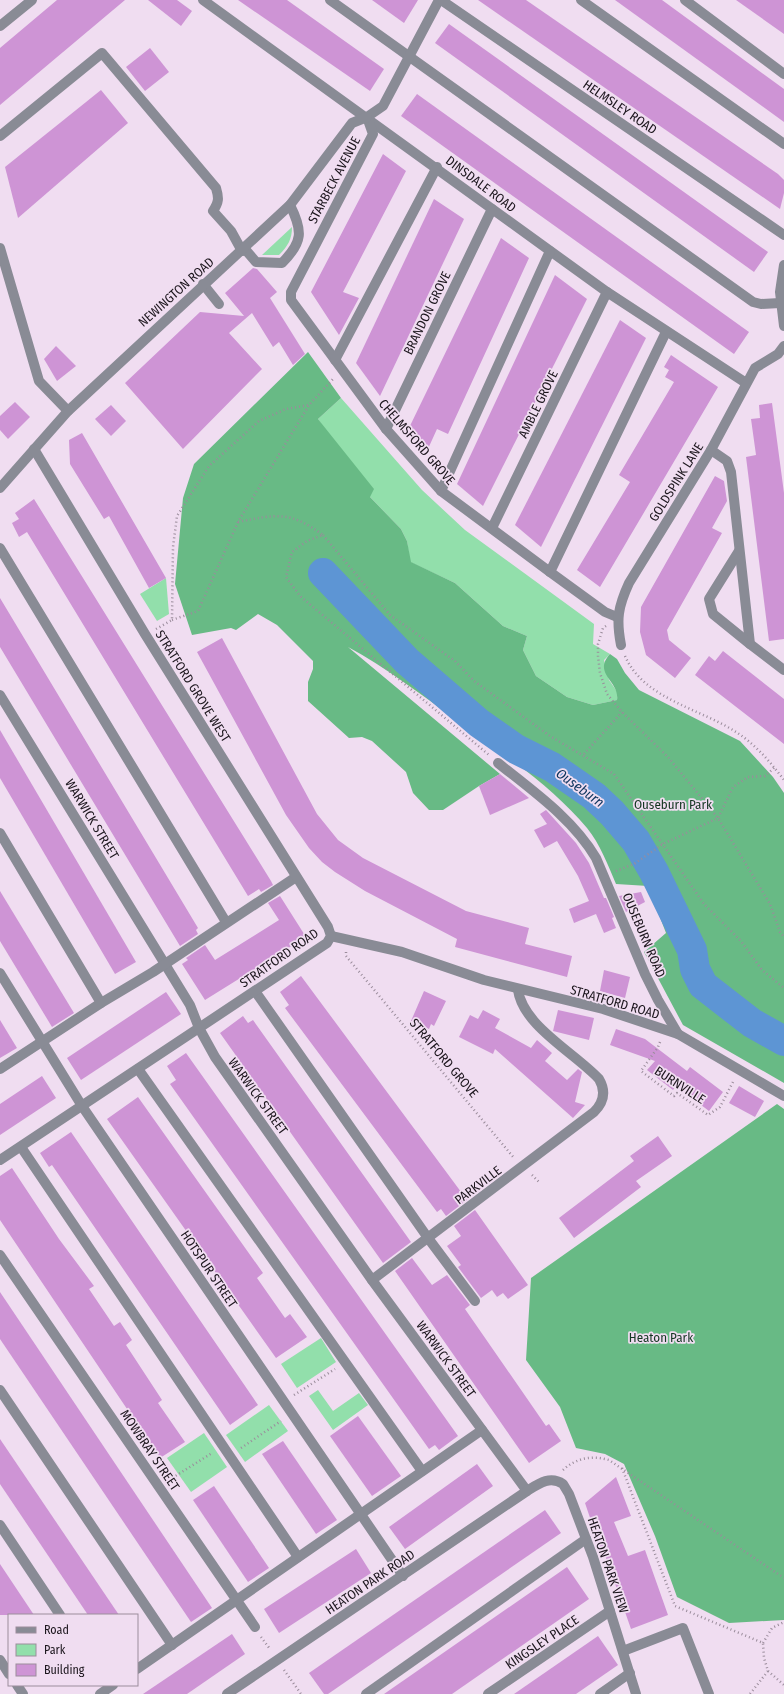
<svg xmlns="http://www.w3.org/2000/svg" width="784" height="1694" viewBox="0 0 784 1694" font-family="'Fira Sans Condensed',sans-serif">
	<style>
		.green { fill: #92dfab }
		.forest { fill: #68ba85 }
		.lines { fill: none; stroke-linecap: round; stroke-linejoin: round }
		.river { stroke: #5d95d4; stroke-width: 30 }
		.building { fill: #ce94d5 }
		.path { stroke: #9a8c9b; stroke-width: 2.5; stroke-dasharray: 1 3; stroke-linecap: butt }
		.minor { stroke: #898b95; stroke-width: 10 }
		.labels { text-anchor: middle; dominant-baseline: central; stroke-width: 3.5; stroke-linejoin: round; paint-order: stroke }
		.street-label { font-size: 13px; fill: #1b151c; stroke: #f0ddf1 }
		.park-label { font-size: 13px; fill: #143722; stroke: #f0ddf1 }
		.water-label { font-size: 14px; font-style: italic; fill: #0c345d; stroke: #f0ddf1 }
	</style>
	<rect width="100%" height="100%" fill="#f0ddf1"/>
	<g class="green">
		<path d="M292 227C292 239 288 246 279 255H262Z"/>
		<polygon points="341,398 422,490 465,530 594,624 593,644 610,654 604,660 609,680 618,693 617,700 593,705 567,697 536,676 523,650 527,636 503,626 455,583 410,562 407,541 401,529 370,497 318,419"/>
		<polygon points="166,578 169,614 157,621 140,594"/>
		<polygon points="321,1338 336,1362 297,1388 281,1364"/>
		<polygon points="318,1390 333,1411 359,1393 368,1405 333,1430 309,1396"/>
		<polygon points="269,1405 288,1431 245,1462 226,1435"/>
		<polygon points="204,1433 227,1467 191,1492 167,1458"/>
	</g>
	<g class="forest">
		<path d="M308 352 341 398 318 419 374 489 370 497 401 529 407 541 411 562 455 583 503 626 527 636 523 650 536 676 567 697 593 705 617 700C620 681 592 674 610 654L617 659 625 673 639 690 740 741 773 777 784 793V1083L683 1025 644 952 666 933 648 886 616 884C608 865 600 844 587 828 553 787 499 750 456 720 422 695 385 667 348 647L500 774 479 786 443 810H429L413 793 406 772 372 741 362 737 349 738 308 701V682L313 669V661L277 625 258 614 236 630 231 628 192 635 175 584 183 498 194 464Z"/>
		<polygon points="777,1104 784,1109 784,1620 729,1623 677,1597 655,1536 624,1464 605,1454 576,1448 560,1407 526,1360 531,1278"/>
	</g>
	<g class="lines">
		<polyline class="river" points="323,573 407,661 479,723 516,749 552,767 594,796 612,813 636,841 654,872 692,950 695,969 703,985 752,1023 784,1041"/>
	</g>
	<g class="building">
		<polygon points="57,0 125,0 0,105 0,48"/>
		<polygon points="148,0 177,0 192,11 181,26"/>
		<polygon points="238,0 287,0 384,69 370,91"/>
		<polygon points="372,0 418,0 404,23"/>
		<polygon points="478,0 526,0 778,174 784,180 784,193 780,209"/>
		<polygon points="615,0 662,0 784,89 784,122"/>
		<polygon points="736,0 784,0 784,34"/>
		<polygon points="449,24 768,252 754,272 435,43"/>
		<polygon points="150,48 169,72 145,91 126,67"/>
		<polygon points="101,90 128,123 18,218 5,167"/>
		<polygon points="417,94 749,332 734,354 401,116"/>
		<polygon points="383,154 406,171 343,292 359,298 339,335 311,292"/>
		<polygon points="434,199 464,219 380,396 356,363"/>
		<polygon points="501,238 529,258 448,434 437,429 427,451 408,430"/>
		<polygon points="253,268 257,269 277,292 270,298 305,354 293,365 279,342 273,347 252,313 229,333 262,369 183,449 125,383 200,312 244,316 225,293"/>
		<polygon points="555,275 587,299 483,506 457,484"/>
		<polygon points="620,320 646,338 541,547 515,525"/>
		<polygon points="56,346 76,366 57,381 44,359"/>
		<polygon points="671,355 718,387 600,587 577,570 630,482 619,475 674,382 665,377 669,370 664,367"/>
		<polygon points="15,402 30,417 8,439 0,430 0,416"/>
		<polygon points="772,403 784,493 784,639 769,641 746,457 756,455 751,419 760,418 759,405"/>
		<polygon points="111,405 126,421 111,436 95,419"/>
		<polygon points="82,433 166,578 149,588 109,516 104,519 70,464 69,440"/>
		<polygon points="715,476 724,481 727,501 712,528 722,533 667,630 669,640 691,658 675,678 646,655 640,632 641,607"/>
		<polygon points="34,499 271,881 273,885 261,892 259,889 248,896 27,532 19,537 12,523 19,519 15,513"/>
		<polygon points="0,598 198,928 196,930 198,934 180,946 0,647"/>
		<polygon points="222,638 317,814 338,840 363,858 466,911 529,928 525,944 572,956 567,977 455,947 457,939 365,891 335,872 322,862 309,848 286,815 197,652"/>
		<polygon points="723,651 784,699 784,744 695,675 709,656 715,661"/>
		<polygon points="0,730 136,962 115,974 0,778"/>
		<polygon points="500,774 529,798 490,815 479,786"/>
		<polygon points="546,810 576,843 589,863 604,898 606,898 614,917 612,918 616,928 604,933 596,914 574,923 569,909 589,901 578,876 557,841 544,848 534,830 547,824 540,814"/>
		<polygon points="0,891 74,1013 52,1027 0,941"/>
		<polygon points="641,892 645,902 626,912 619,896"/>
		<polygon points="280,896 306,937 205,1000 182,964 188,960 186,958 205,945 215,960 279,920 268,903"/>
		<polygon points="604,970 630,977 625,998 600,991"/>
		<polygon points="301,976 467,1200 446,1216 441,1209 437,1212 285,1008 289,1005 280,992"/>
		<polygon points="424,991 446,1001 434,1026 431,1024 429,1029 411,1021"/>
		<polygon points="166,992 181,1014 81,1080 67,1058"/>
		<polygon points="483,1010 500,1019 495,1028 531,1048 537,1040 552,1053 545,1061 567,1080 578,1069 582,1072 575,1102 585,1105 573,1118 495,1049 493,1054 459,1037 470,1015 478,1019"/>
		<polygon points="558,1010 594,1018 589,1040 553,1031"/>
		<polygon points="243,1016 248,1023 253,1020 411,1242 383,1263 220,1033"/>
		<polygon points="0,1020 17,1048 0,1058"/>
		<polygon points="616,1029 645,1039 687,1071 690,1067 723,1092 709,1111 676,1086 673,1090 647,1070 655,1061 610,1045"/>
		<polygon points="186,1053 458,1436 439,1450 435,1445 429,1449 170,1084 176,1080 167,1066"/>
		<polygon points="42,1076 56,1098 0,1135 0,1104"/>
		<polygon points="739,1086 764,1101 755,1117 729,1103"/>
		<polygon points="138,1097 263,1273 257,1278 285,1318 290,1314 307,1337 276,1358 107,1119"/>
		<polygon points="71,1132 258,1405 230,1425 52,1165 49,1167 40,1153"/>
		<polygon points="658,1136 672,1156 636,1181 641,1187 574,1238 559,1218 634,1161 630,1156"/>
		<polygon points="12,1168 59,1239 94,1286 89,1289 114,1326 120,1322 132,1340 126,1345 162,1400 158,1403 185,1442 160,1458 0,1220 0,1176"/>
		<polygon points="475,1210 528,1285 508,1299 503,1293 497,1297 492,1290 481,1298 458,1267 461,1265 447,1246 461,1236 454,1226"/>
		<polygon points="412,1258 432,1285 447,1275 470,1305 465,1309 546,1426 549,1424 561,1441 529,1463 395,1271"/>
		<polygon points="0,1292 212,1608 191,1622 0,1339"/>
		<polygon points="358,1416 401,1476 372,1496 330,1436"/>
		<polygon points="0,1439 119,1615 88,1615 0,1484"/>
		<polygon points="283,1441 337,1520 316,1534 262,1454"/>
		<polygon points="477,1464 493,1486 405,1549 389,1527"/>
		<polygon points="616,1477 631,1516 614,1522 628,1556 645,1550 668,1615 631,1629 605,1555 603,1556 585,1503"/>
		<polygon points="214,1486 269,1568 248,1582 193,1500"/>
		<polygon points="545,1510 561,1533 328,1694 324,1694 309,1673"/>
		<polygon points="356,1549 371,1573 279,1633 264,1609"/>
		<polygon points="0,1564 34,1615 0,1615"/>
		<polygon points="567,1567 589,1599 452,1694 384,1694"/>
		<polygon points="232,1634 245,1654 187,1694 143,1694"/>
		<polygon points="598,1636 618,1665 576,1694 514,1694"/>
	</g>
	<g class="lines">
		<g class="path">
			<path d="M238 522C277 514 290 511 323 535L307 541 292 552 286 577 300 596 489 755"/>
			<polyline points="323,535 390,615 455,661 474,681 550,736 614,774 704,904 741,941 762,970 784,988"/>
			<polyline points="172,620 198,611 238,522 309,405"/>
			<polyline points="606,626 603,628 598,644 598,656 600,673 607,694 622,712 668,757 718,818 770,904 780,932 784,937"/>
			<polyline points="156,629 172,620 173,547 177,516 209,466 259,421 286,409 309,405 333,379"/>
			<path d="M625 656C644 700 703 709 739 734 757 746 771 763 784 780"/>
			<polyline points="584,754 622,712"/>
			<polyline points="616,871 634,864 663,844 718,818 733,787 748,777 765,776 775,767"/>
			<polyline points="346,952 346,956 514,1158"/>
			<polyline points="660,1042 658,1047 641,1071 674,1096 677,1093 708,1115 720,1107 734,1080"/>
			<polyline points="532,1175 540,1183"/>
			<polyline points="294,1395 335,1369"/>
			<polyline points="241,1448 281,1421"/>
			<polyline points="622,1468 675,1606 763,1643 764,1658 768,1671 750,1694"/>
			<path d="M563 1470C576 1458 592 1455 609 1460L784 1578"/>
			<polyline points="169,1480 212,1453"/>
			<polyline points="261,1637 270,1649"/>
			<polyline points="763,1643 772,1628 784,1622"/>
			<polyline points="284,1670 301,1694"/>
			<polyline points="768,1671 784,1685"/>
		</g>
		<g class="minor">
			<polyline points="203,0 607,292 746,383"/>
			<polyline points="330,0 753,302 761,304 780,303"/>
			<polyline points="439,0 383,106 367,117 373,134 291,292 291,300 386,429 441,491 550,572 605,612 617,617"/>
			<polyline points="441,0 784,235"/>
			<polyline points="581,0 784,144"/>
			<polyline points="685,0 784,74"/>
			<polyline points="0,26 32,0"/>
			<path d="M0 136 102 53 216 188C219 198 219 202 213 211L231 231 242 251"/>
			<polyline points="0,248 39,381 68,411"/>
			<path d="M244 248 256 262 282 263C303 242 303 231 290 205"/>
			<polyline points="784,265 780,292 784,326"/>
			<polyline points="203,284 219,304"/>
			<polyline points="335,360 437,167"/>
			<polyline points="386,429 492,209"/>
			<polyline points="711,450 727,461 731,472 750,644 784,670"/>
			<polyline points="0,488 68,411 290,205 352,123 367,117"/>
			<polyline points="441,491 550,251"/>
			<polyline points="492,528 607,292"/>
			<polyline points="0,548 226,922"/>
			<polyline points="739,551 709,599 713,614 750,644"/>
			<polyline points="550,572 666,332"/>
			<path d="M621 645C616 619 618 607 629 583L711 450 755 368 778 354 784 346"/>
			<polyline points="0,695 190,1005 199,1028 215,1057 372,1280 527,1491"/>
			<path d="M498 763C533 791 573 819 596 858L645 974 658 1000 678 1034"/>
			<polyline points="0,833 101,1003"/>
			<polyline points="331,936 402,952 484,980 603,1009 678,1034 784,1096"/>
			<polyline points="0,973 82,1106 403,1576"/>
			<polyline points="255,991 428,1238 475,1301"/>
			<polyline points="0,1069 101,1003 153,972 296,877"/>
			<polyline points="138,1069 422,1471"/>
			<polyline points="21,1147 298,1557"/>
			<polyline points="0,1160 327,943 331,936 328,927 145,634 34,449"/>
			<polyline points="0,1255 255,1627"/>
			<path d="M372 1280 594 1112C604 1102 606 1091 599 1079 575 1053 523 1026 518 990"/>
			<polyline points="0,1390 172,1645"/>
			<polyline points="0,1525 60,1615"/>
			<polyline points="623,1651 683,1628 709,1694"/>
			<polyline points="0,1660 9,1674"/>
			<polyline points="137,1669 482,1430"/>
			<polyline points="17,1685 23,1694"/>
			<polyline points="100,1694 113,1685"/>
			<path d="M227 1694 527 1491C538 1484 550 1475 563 1484L569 1494 593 1557 636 1694"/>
			<polyline points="366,1694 586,1539"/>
			<polyline points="488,1694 610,1611"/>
			<polyline points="600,1694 630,1673"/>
		</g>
	</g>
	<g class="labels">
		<g class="street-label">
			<text transform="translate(620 107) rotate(34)">HELMSLEY ROAD</text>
			<text transform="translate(334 180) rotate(-62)">STARBECK AVENUE</text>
			<text transform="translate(481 184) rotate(37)">DINSDALE ROAD</text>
			<text transform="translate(176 292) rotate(-42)">NEWINGTON ROAD</text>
			<text transform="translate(427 313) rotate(-64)">BRANDON GROVE</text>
			<text transform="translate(538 404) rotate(-64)">AMBLE GROVE</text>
			<text transform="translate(417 442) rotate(49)">CHELMSFORD GROVE</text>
			<text transform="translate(676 482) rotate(-58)">GOLDSPINK LANE</text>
			<text transform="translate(193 686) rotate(58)">STRATFORD GROVE WEST</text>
			<text transform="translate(92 819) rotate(59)">WARWICK STREET</text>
			<text transform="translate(644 935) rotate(67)">OUSEBURN ROAD</text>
			<text transform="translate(279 958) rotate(-35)">STRATFORD ROAD</text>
			<text transform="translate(615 1002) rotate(16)">STRATFORD ROAD</text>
			<text transform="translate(444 1058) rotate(50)">STRATFORD GROVE</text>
			<text transform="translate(680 1085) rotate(33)">BURNVILLE</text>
			<text transform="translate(258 1096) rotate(54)">WARWICK STREET</text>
			<text transform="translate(478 1185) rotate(-37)">PARKVILLE</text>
			<text transform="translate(209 1269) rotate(56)">HOTSPUR STREET</text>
			<text transform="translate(446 1359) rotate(54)">WARWICK STREET</text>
			<text transform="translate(150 1450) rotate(56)">MOWBRAY STREET</text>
			<text transform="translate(608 1565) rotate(71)">HEATON PARK VIEW</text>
			<text transform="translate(370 1582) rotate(-34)">HEATON PARK ROAD</text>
			<text transform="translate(542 1642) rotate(-34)">KINGSLEY PLACE</text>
		</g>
		<g class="park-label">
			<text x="673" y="804">Ouseburn Park</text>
			<text x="661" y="1337">Heaton Park</text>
		</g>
		<g class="water-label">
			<text transform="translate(580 788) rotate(36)">Ouseburn</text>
		</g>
	</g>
	<rect x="8" y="1614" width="130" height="72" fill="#f0ddf1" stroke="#9b8d9c"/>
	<rect x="16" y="1627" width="20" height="6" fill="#898b95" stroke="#9b8d9c"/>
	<text x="44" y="1634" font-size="12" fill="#1b151c">Road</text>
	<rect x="16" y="1644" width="20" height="12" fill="#92dfab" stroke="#9b8d9c"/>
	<text x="44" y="1654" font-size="12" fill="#1b151c">Park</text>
	<rect x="16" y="1664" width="20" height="12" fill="#ce94d5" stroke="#9b8d9c"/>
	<text x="44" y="1674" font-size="12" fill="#1b151c">Building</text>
</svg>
